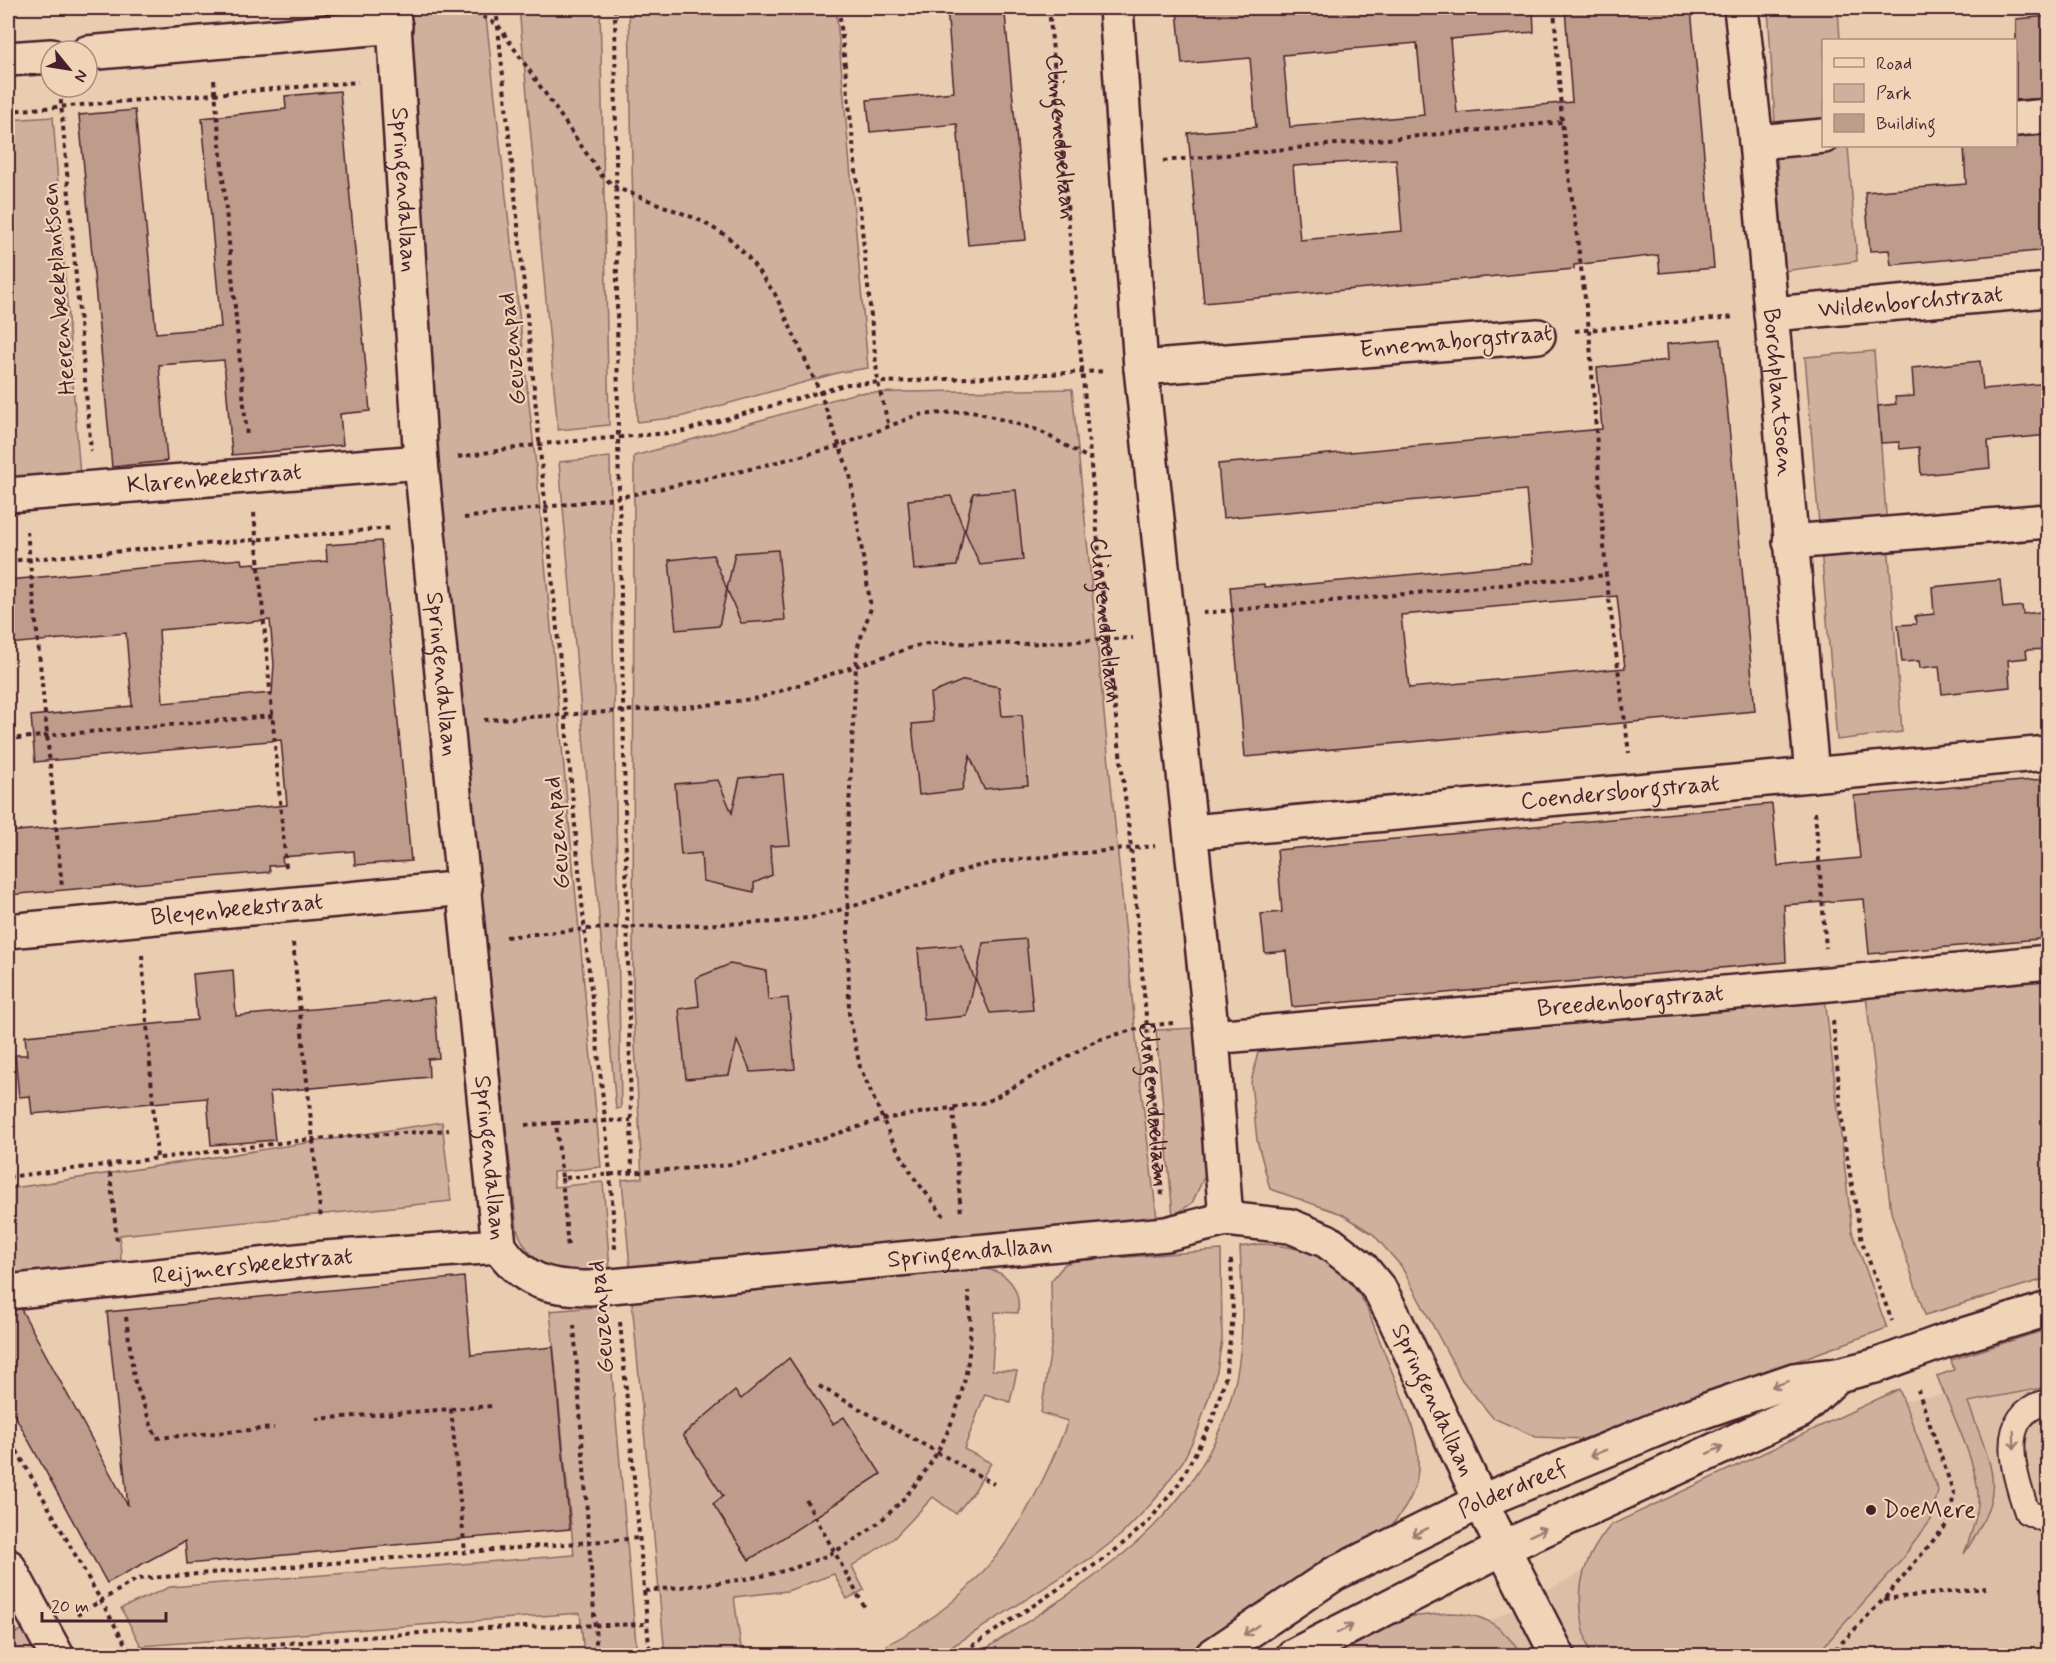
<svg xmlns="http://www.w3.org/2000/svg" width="2056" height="1663" viewBox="0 0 2056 1663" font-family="Mynerve,sans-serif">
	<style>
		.built { fill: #dcbea6 }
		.green { fill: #cfb09c; stroke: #8c6864; stroke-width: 1.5 }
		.building { fill: #bd9c8c; stroke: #4a1f2b; stroke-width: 1.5; fill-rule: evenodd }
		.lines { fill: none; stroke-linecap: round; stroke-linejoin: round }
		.service-casing { stroke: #4a1f2b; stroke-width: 28 }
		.pedestrian-casing { stroke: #4a1f2b; stroke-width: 38 }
		.minor-casing { stroke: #4a1f2b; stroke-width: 38 }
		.secondary-casing { stroke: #4a1f2b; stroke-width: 38 }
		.path { stroke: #4a1f2b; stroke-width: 4; stroke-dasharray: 4.5 4.5; stroke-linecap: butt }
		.service { stroke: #f0d4b7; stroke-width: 24 }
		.pedestrian { stroke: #f0d4b7; stroke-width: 33 }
		.minor { stroke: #f0d4b7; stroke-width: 33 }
		.secondary { stroke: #f0d4b7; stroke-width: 33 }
		.secondary-bridge-casing { stroke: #4a1f2b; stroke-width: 38; stroke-linecap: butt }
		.secondary-bridge { stroke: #f0d4b7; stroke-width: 33 }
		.oneway { stroke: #9d7a71 }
		.poi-dot { fill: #4a1f2b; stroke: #f0d4b7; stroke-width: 2 }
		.labels { text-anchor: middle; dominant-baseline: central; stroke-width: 4.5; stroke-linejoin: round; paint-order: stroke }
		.street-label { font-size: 24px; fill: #4a1f2b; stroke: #f0d4b7 }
		.poi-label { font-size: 24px; fill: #4a1f2b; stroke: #f0d4b7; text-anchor: start }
	</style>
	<rect width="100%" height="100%" fill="#e9cdb1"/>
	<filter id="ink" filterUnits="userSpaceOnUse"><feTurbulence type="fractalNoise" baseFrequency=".0167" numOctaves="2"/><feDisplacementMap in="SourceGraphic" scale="12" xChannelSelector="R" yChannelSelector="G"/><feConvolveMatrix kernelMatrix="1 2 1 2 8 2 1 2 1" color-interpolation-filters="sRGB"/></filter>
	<g filter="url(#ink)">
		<polygon class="built" points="2048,1378 2048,1655 1412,1656 1494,1619 1895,1402"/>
		<g class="green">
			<path d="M401 8H485L536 466 601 1167 553 1172 554 1187 603 1182 610 1269C568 1271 533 1276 517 1229L437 489Z"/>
			<polygon points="519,8 600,8 609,425 558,430"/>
			<polygon points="629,8 836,8 868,368 841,372 680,417 637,422"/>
			<polygon points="1768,8 1838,8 1840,40 1824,40 1824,146 1848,146 1857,261 1784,271"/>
			<polygon points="53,117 80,477 8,483 8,120"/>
			<polygon points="1874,351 1902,732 1837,740 1805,357"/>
			<polygon points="1072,389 1141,1088 1157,1219 630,1267 622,1180 642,1178 633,1006 634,456 856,393"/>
			<polygon points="610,457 621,1108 616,1109 559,462"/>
			<polygon points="2048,981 2048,1278 1925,1315 1891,1212 1866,995"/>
			<polygon points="1825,998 1852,1231 1887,1328 1583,1439 1536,1437 1493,1418 1462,1380 1401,1266 1373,1234 1342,1214 1270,1189 1257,1140 1251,1083 1259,1047"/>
			<polygon points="1195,1028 1206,1173 1192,1203 1173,1216 1156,1030"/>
			<polygon points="442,1122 451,1201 120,1235 121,1261 8,1277 8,1189"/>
			<path d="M1260 1244C1312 1246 1342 1261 1367 1308 1377 1334 1387 1360 1398 1386 1419 1442 1435 1483 1386 1531L1191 1655 975 1656C1087 1581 1204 1523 1236 1379 1245 1336 1242 1291 1240 1247Z"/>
			<path d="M1221 1250 1222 1340 1217 1371 1198 1430 1183 1461 1153 1502 1122 1534 1094 1556 939 1655H865C975 1608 1027 1529 1068 1421L1041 1413 1052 1341 1051 1281 1065 1264 1074 1261Z"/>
			<path d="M984 1269C1008 1271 1021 1289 1018 1313L995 1312 992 1370 1017 1371 1010 1402 985 1394 964 1449 991 1463 975 1490 956 1514 933 1497 894 1538 852 1566 864 1590 847 1599 834 1574 787 1591 734 1597 742 1655H665L632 1302Z"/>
			<polygon points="606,1306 637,1655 584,1655 580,1613 141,1646 121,1608 170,1587 574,1555 550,1311"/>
			<path d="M2048 1329V1387L1968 1402C1993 1474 2009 1485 1964 1554 1970 1538 1976 1522 1978 1505 1982 1471 1949 1408 1937 1376L1954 1370 1951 1360Z"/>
			<path d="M1899 1389 1938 1490 1931 1520 1898 1564 1816 1655H1590C1575 1603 1574 1568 1611 1525Z"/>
			<path d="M1449 1613C1487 1614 1500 1625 1523 1655H1336L1407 1617Z"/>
			<polygon points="23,1629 38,1655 8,1655 8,1637"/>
		</g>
		<g class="building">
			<polygon points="947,8 1001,8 1002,14 1005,14 1026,240 968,245 957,124 870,132 867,100 954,92"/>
			<path d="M1206 8H1533L1534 32 1450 39 1457 113 1572 102 1565 8H1691L1714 268 1660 273 1658 255 1574 265V269L1204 303 1188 133 1256 127 1250 58 1182 64 1177 10ZM1417 43 1424 115 1290 127 1283 55ZM1396 159 1402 231 1300 240 1293 166Z"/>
			<polygon points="2049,16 2049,98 2016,100 2016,19"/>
			<polygon points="340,91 370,411 340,414 343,445 232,455 224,360 159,365 167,461 112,467 79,115 135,110 156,333 221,327 202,118 286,109 285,96"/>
			<polygon points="2049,135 2049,250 1891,265 1889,250 1870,251 1865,192 1966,184 1964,146 2016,146 2016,137"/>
			<path d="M1721 339 1755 711 1245 757 1230 587 1264 584V587L1298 585 1533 563 1526 490 1223 518 1218 464 1602 429 1597 368 1668 360 1667 344ZM1617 596 1625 668 1409 688 1401 615Z"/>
			<polygon points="1980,361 1983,389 2049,383 2049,435 1988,441 1990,468 1921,475 1919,447 1900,449 1899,442 1881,443 1878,406 1896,404 1895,397 1914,396 1912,368"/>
			<polygon points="1016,490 1023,560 980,565 965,531 973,493"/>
			<polygon points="951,496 964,530 957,566 914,570 908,500"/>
			<path d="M381 541 411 861 355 865 354 851 282 857 283 865 269 866 270 872 8 895V832L287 805 281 740 35 762 31 716 132 706 126 633 8 644V580L241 559 242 564 255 563 256 567 327 561 326 545ZM270 620 274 664 272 693 163 703 159 630Z"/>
			<polygon points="778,550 785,620 741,623 727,589 735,553"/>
			<polygon points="713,555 727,589 719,626 676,630 669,560"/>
			<polygon points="2000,580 2003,608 2022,606 2023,614 2049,611 2049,649 2026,650 2027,658 2008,660 2010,687 1942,694 1939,666 1920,668 1919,661 1902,662 1898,625 1916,624 1915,616 1934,614 1932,587"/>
			<polygon points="964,680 999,687 1002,716 1022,715 1028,785 984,789 970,756 962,790 919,795 912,724 933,722 930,694"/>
			<polygon points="783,774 790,845 770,846 772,875 754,883 754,892 703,881 701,853 681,855 675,784 718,780 732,813 740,778"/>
			<polygon points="2043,779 2043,782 2049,781 2049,938 1869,954 1864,899 1784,905 1786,962 1292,1007 1286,951 1265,953 1261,914 1282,912 1277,850 1772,804 1778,866 1860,858 1854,796"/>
			<polygon points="1026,939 1033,1010 990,1013 976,980 983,943"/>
			<polygon points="961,945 975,980 967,1016 924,1020 918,949"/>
			<polygon points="730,964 766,971 768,1000 788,998 795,1069 751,1072 737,1041 729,1075 686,1079 679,1009 699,1006 696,978"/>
			<polygon points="233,970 236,1016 434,998 439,1058 428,1059 429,1077 270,1092 275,1140 211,1145 207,1098 32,1114 30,1096 19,1097 15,1055 27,1055 25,1036 197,1020 193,974"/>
			<polygon points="464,1277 471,1355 553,1347 570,1529 187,1564 185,1541 107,1583 8,1403 8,1310 21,1309 128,1506 107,1312"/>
			<polygon points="789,1358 833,1424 844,1417 881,1474 749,1560 713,1504 723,1496 683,1435 735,1391 741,1399"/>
		</g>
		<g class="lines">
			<defs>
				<path id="service" d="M2048 1402C1994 1413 2014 1475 2027 1512L2048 1521"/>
				<g id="pedestrian">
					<polyline points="2016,119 2048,116"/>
					<polyline points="1756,142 1824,136"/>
				</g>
				<g id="minor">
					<path id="s2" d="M393 8 421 462 499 1246C523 1282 548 1288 590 1288L1166 1234 1226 1219 1290 1226 1327 1241 1362 1268 1380 1290 1393 1315 1503 1548 1558 1656"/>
					<polyline points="1116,8 1141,368 1212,1037 1226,1219"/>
					<path id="s3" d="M1741 8 1756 142 1812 775"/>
					<polyline points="87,53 395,26"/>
					<polyline points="8,59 51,56"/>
					<path id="s4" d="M1771 314 2048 290"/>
					<polyline points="1141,368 1538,336"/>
					<path id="s5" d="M8 495 421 462"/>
					<polyline points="1790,542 2048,521"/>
					<path id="s6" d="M1192 832 2048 753"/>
					<path id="s7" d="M8 931 465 888"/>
					<path id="s8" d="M1212 1037 1829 984 2048 962"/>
					<path id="s9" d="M8 1292 325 1258 499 1246"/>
					<polyline points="8,1566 57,1656"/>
				</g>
				<g id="secondary">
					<polyline points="1947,1340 2048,1309"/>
					<path id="s10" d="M1212 1656 1334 1574 1482 1501 1684 1418 1794 1380 1838 1375 1875 1366"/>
					<polyline points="1293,1656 1503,1548 1800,1411 1838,1375"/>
				</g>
			</defs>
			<use href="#service" class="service-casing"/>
			<use href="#pedestrian" class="pedestrian-casing"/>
			<use href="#minor" class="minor-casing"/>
			<use href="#secondary" class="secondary-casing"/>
			<g class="path">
				<polyline points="467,8 498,25 602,176 617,188 697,219 727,236 748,257 775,294 820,392 850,475 871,608 858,646 856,665 847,850 849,1014 860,1067 891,1138 915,1179 944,1216"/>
				<path d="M496 8C526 299 554 590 580 881 591 1004 609 1126 615 1249"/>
				<polyline points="615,8 618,439 632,1172"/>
				<polyline points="839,8 878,383 889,427"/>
				<path id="s1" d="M1049 8 1107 640 1131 848 1162 1195"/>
				<polyline points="1554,8 1562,122 1589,329 1606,575 1629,753"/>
				<polyline points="214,80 247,437"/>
				<polyline points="60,91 91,451"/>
				<polyline points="8,111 358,82"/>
				<polyline points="1163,161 1562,122"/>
				<polyline points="1575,331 1735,317"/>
				<polyline points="458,457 541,444 680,432 848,384 1105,371"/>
				<polyline points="254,513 286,867"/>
				<polyline points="464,518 621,497 742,471 840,446 917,415 972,411 1038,430 1090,459"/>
				<polyline points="27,531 62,887"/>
				<polyline points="8,561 391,528"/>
				<polyline points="1203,613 1606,575"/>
				<polyline points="484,720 699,706 759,698 916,646 934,643 1024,644 1133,638"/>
				<polyline points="8,739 273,716"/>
				<polyline points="1815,812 1826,948"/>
				<polyline points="506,937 584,929 777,922 815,917 860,904 974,867 1003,861 1155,846"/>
				<polyline points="293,943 321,1220"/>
				<polyline points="142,955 157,1159"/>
				<polyline points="1833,1021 1844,1140 1862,1242 1892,1321"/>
				<polyline points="953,1108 961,1215"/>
				<polyline points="556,1123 631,1120"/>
				<polyline points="525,1125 556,1123 562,1178 719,1166 754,1160 883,1119 987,1102 1097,1040 1147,1026 1173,1023"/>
				<polyline points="8,1155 9,1176"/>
				<polyline points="109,1164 117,1241"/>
				<polyline points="8,1177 312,1139 449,1130"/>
				<polyline points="562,1178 568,1249"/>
				<polyline points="126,1317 134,1379 156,1438 274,1428"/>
				<polyline points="620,1322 650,1656"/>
				<polyline points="574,1325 597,1656"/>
				<polyline points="819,1386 994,1484"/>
				<polyline points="451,1409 465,1552"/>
				<polyline points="316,1419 492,1406"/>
				<polyline points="8,1435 132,1656"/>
				<polyline points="806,1500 866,1610"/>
				<path d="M645 1591C700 1584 759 1582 811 1562 920 1520 984 1405 968 1291"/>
				<polyline points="1884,1599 1986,1588"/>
				<polyline points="77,1615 137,1579 639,1538"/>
				<polyline points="165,1656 172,1652 483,1628 648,1624"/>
				<polyline points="957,1656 1111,1554 1149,1521 1180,1482 1212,1421 1225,1379 1233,1317 1231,1259"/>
				<polyline points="1829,1656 1884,1599 1948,1523 1954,1494 1918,1390"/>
			</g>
			<use href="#service" class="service"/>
			<use href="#pedestrian" class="pedestrian"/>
			<use href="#minor" class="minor"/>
			<use href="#secondary" class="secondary"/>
			<defs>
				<polyline id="secondary-bridge" points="1875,1366 1947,1340"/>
			</defs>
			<use href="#secondary-bridge" class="secondary-bridge-casing"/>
			<use href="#secondary-bridge" class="secondary-bridge"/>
		</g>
		<defs><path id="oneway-shaft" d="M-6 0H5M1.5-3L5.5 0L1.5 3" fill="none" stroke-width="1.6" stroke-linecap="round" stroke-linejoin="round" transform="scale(1.5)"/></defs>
		<g class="oneway">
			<use href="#oneway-shaft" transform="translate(1780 1384) rotate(161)"/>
			<use href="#oneway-shaft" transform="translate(2014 1440) rotate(88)"/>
			<use href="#oneway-shaft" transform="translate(1715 1450) rotate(-25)"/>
			<use href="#oneway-shaft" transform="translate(1598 1453) rotate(158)"/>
			<use href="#oneway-shaft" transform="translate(1420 1532) rotate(154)"/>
			<use href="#oneway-shaft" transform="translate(1538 1532) rotate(-25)"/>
			<use href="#oneway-shaft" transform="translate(1345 1629) rotate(-27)"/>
			<use href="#oneway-shaft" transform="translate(1251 1630) rotate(146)"/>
		</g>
	</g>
	<circle class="poi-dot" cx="1871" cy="1510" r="6"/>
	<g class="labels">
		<g class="street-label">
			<text stroke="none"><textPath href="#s1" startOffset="129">Clingendaellaan</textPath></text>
			<text stroke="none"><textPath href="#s2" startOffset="182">Springendallaan</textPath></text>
			<text transform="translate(59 289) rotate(-95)">Heerenbeekplantsoen</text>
			<text stroke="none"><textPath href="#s4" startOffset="140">Wildenborchstraat</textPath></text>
			<text transform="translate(1456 342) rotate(-5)">Ennemaborgstraat</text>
			<text transform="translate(513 349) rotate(-96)">Geuzenpad</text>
			<text stroke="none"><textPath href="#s3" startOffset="386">Borchplantsoen</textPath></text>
			<text stroke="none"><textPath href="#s5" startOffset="207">Klarenbeekstraat</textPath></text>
			<text stroke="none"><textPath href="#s1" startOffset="615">Clingendaellaan</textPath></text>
			<text stroke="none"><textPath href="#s2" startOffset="668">Springendallaan</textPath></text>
			<text stroke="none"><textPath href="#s6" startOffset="430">Coendersborgstraat</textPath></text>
			<text transform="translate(558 833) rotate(-95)">Geuzenpad</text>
			<text stroke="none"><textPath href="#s7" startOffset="230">Bleyenbeekstraat</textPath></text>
			<text stroke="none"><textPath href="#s8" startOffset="420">Breedenborgstraat</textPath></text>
			<text stroke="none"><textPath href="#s1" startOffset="1101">Clingendaellaan</textPath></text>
			<text stroke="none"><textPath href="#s2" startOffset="1154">Springendallaan</textPath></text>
			<text stroke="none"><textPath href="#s2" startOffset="1730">Springendallaan</textPath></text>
			<text stroke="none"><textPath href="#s9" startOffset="246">Reijmersbeekstraat</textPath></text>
			<text transform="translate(602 1317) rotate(-95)">Geuzenpad</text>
			<text stroke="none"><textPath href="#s2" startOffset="2288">Springendallaan</textPath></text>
			<text stroke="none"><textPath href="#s10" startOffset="345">Polderdreef</textPath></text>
		</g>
		<g class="poi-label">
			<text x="1883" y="1510">DoeMere</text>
		</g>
	</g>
	<rect width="2056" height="1663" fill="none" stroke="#f0d4b7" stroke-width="30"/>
	<rect x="15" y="15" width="2026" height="1633" fill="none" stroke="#4a1f2b" stroke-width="2" filter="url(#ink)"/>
	<rect x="1822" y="39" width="195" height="108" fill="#f0d4b7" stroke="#ae8c7f" stroke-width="1.5"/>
	<rect x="1834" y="58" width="30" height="9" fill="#f0d4b7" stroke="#ae8c7f" stroke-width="1.5"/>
	<text x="1876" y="69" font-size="18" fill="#4a1f2b">Road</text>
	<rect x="1834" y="84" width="30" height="18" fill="#cfb09c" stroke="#ae8c7f" stroke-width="1.5"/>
	<text x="1876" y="99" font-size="18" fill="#4a1f2b">Park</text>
	<rect x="1834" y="114" width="30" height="18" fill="#bd9c8c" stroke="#ae8c7f" stroke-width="1.5"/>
	<text x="1876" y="129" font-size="18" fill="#4a1f2b">Building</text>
	<g transform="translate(69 69) rotate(120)"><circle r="28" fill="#f0d4b7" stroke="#ae8c7f" stroke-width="1.5"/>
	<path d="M0-4.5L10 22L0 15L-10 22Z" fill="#4a1f2b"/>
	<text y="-9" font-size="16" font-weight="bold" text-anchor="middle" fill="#4a1f2b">N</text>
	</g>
	<path d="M42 1612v9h124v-9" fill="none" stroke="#4a1f2b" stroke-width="3"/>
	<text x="51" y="1612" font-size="18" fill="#4a1f2b" stroke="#f0d4b7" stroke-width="4.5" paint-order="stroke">20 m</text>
</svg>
